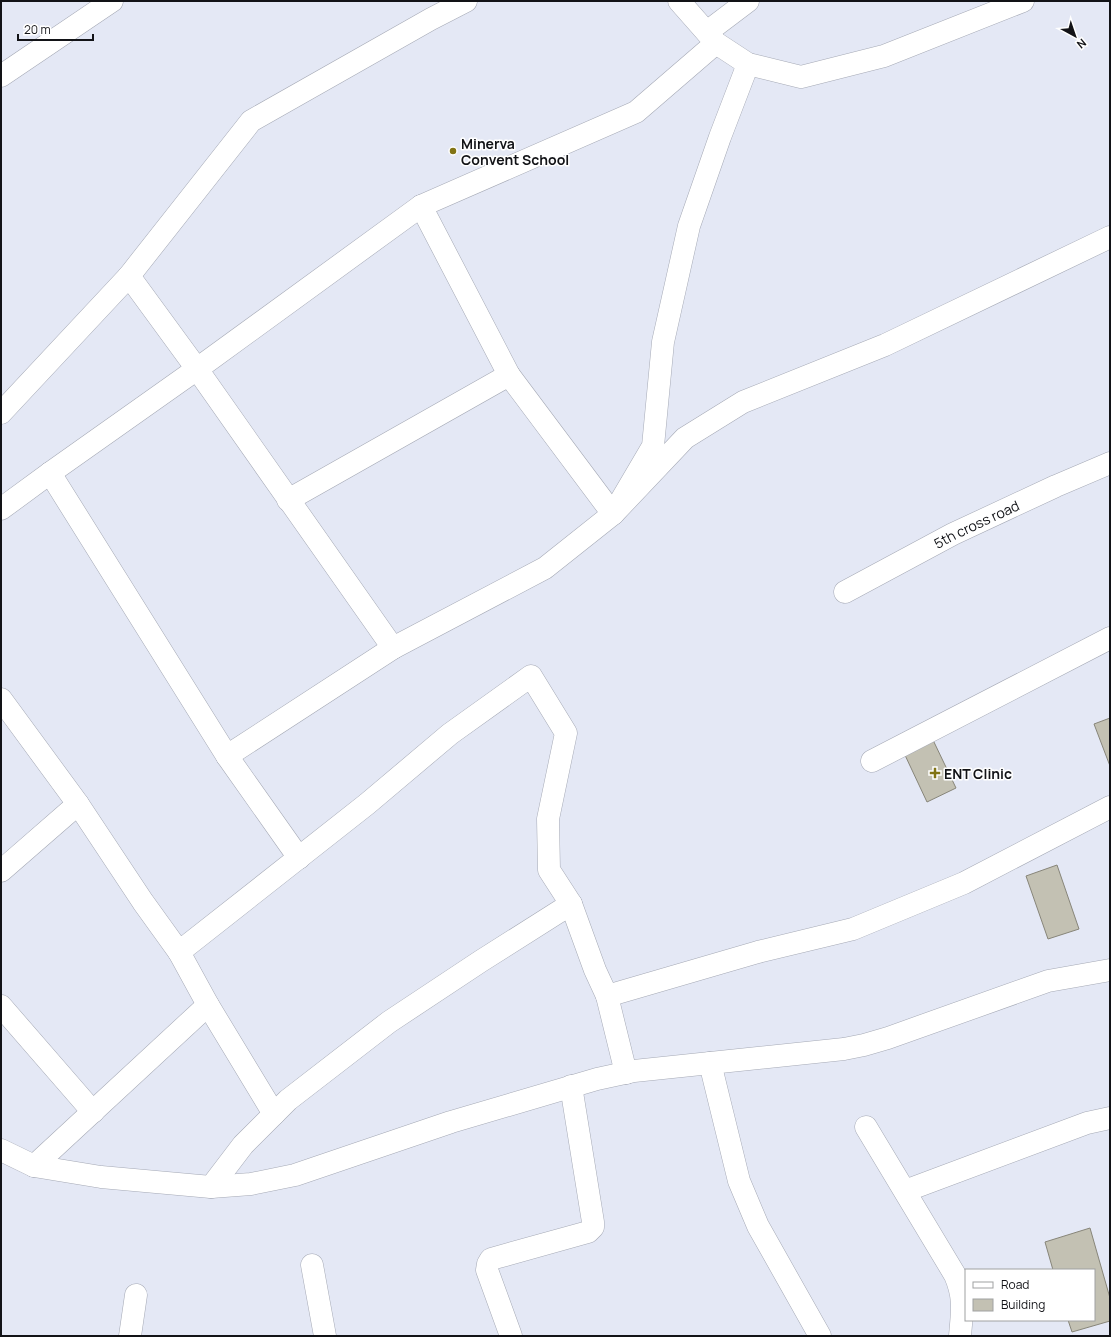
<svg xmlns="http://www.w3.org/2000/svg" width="1111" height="1337" viewBox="0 0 1111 1337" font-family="Manrope,sans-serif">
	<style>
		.building { fill: #c3c1b3; stroke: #878579 }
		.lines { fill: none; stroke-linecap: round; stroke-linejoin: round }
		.street-casing { stroke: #a5a9b5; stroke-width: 23 }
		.street { stroke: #fff; stroke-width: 22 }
		.poi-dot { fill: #817314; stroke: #fff; stroke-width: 1.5 }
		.labels { text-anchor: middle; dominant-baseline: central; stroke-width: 3; stroke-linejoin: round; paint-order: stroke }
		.poi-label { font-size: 14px; font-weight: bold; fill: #121317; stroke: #fff; text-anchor: start }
		.street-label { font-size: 14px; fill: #121317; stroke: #fff }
	</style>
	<rect width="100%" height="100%" fill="#e4e8f5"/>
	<g class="building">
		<polygon points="1110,718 1110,766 1094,724"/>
		<polygon points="933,740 956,788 927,802 904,753"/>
		<polygon points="1057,865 1079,929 1048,939 1026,876"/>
		<polygon points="1090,1228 1110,1298 1110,1321 1072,1332 1068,1320 1094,1320 1094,1270 1053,1270 1045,1242"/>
	</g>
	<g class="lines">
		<defs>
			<g id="street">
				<polyline points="679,1 716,43 748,64 801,77 884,56 1023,1"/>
				<polyline points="707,32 748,1"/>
				<polyline points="1,76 112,1"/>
				<polyline points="421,206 509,375"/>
				<polyline points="129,276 197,369 393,648"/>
				<polyline points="1,413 129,276 251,121 431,19 466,1"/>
				<polyline points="50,473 227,756 299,858"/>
				<polyline points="288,500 509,375 613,514 685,438 743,402 885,345 1110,237"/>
				<polyline points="1,509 50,473 197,369 421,206 636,112 716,43"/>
				<path id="s1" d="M845 592 953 534 1056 486 1110 463"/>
				<polyline points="1,699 78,804 143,902 179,952 367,804 450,734 531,676 566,733 548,819 549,870 571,904"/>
				<polyline points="227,756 393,648 545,568 613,514 653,446 663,342 689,226 720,137 748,64"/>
				<polyline points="872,761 1110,638"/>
				<polyline points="1,871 78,804"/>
				<polyline points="179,952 208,1005 274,1114"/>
				<polyline points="607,996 626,1073"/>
				<polyline points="1,1006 93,1112"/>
				<polyline points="710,1063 739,1181 758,1226 820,1336"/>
				<path d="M866 1127 955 1275C965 1298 962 1312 960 1336"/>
				<polyline points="1,1150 34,1166 101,1177 211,1187 243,1145 288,1100 389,1022 481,961 571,904 595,970 607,996 758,952 853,929 964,883 1110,807"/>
				<polyline points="34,1166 208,1005"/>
				<polyline points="211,1187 251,1184 295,1175 451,1122 597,1079 634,1071 844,1049 864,1045 888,1038 1048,981 1110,970"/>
				<polyline points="905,1191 1087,1123 1110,1118"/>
				<polyline points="312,1265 325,1336"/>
				<polyline points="130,1336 136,1295"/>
				<polyline points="511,1336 487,1270 488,1264 491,1259 588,1232 593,1227 593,1222 571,1086"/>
			</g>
		</defs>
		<use href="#street" class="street-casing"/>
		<use href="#street" class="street"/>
	</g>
	<g class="poi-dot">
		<circle cx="453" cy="151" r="4"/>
		<path d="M933 767h4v4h4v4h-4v4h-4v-4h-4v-4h4z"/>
	</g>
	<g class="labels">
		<g class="poi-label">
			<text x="461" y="143">Minerva<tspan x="461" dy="16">Convent School</tspan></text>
			<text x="944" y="773">ENT Clinic</text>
		</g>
		<g class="street-label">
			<text stroke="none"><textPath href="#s1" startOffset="148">5th cross road</textPath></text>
		</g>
	</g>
	<rect width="1111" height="1337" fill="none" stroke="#121317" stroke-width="4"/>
	<rect x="965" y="1269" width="130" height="52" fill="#ffffff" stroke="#a0a1a2"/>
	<rect x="973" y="1282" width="20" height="6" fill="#ffffff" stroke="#a0a1a2"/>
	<text x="1001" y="1289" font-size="12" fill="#121317">Road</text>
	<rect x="973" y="1299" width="20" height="12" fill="#c3c1b3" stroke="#a0a1a2"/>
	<text x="1001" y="1309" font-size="12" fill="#121317">Building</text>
	<g transform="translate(1075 36) rotate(140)" stroke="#ffffff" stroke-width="3" paint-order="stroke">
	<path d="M0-3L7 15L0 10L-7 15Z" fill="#121317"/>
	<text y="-6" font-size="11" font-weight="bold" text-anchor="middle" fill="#121317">N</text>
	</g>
	<path d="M18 34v6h75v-6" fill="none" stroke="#121317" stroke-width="2"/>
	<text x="24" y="34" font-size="12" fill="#121317" stroke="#ffffff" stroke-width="3" paint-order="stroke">20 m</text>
</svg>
